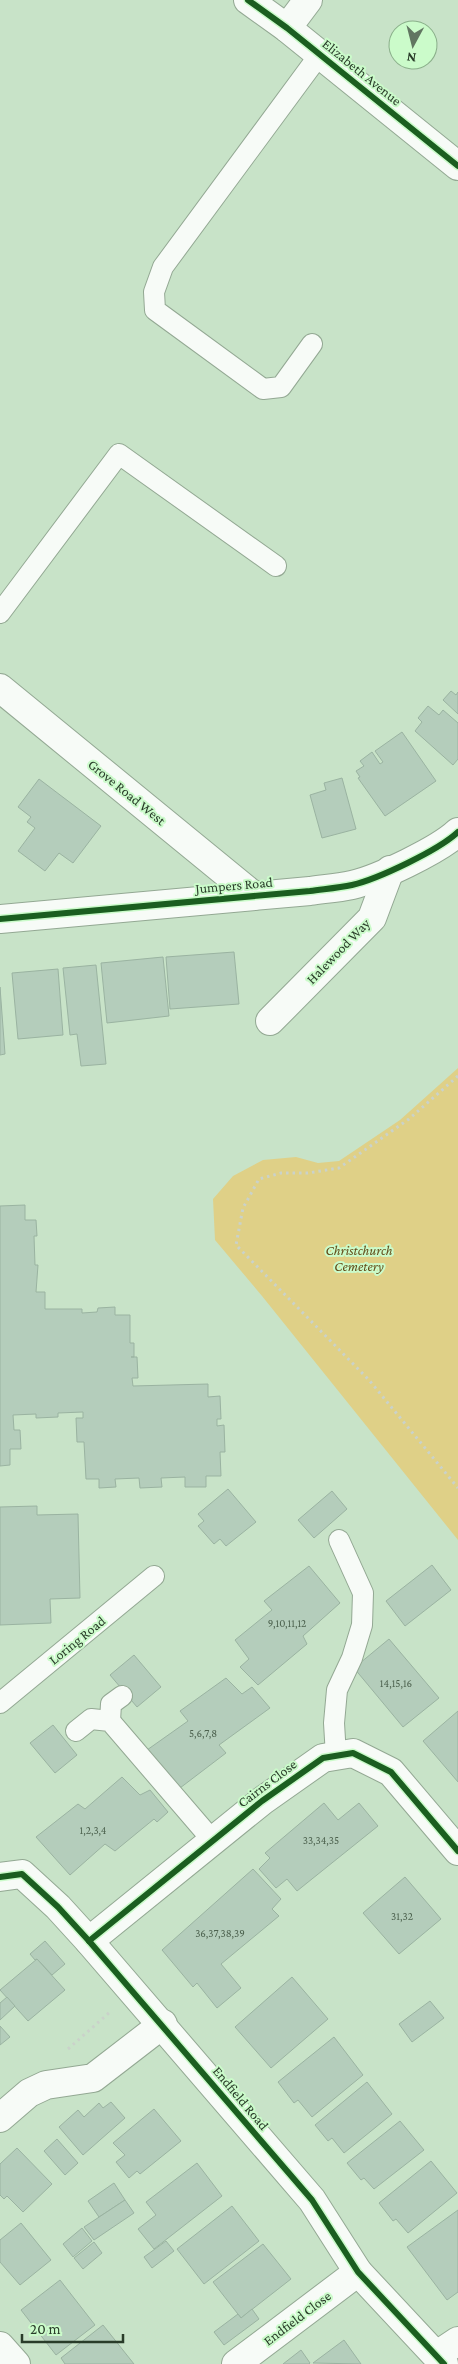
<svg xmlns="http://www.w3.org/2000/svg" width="458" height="2364" viewBox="0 0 458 2364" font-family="'Crimson Pro',serif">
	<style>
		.green { fill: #dfd087 }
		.building { fill: #b4cdbb; stroke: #9ab3a1 }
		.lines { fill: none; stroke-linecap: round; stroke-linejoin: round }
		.lane-casing { stroke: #93a893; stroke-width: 22 }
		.street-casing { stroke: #93a893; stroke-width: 30 }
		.path { stroke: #cad2ca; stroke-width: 3; stroke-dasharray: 2.5 4; stroke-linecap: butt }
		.lane { stroke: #f7fbf7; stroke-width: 20 }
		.street { stroke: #f7fbf7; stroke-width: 28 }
		.cycleway-casing { stroke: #cbfbca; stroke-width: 9 }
		.cycleway { stroke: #1b5e20; stroke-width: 6 }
		.labels { text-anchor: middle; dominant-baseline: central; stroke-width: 4; stroke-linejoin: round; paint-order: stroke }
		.number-label { font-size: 11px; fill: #4d624f }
		.street-label { font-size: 14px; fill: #293c29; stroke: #cbfbca }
		.park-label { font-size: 14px; font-style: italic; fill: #634c19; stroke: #cbfbca }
	</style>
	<rect width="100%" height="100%" fill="#c8e3c8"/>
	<polygon class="green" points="458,1068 458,1540 262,1296 215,1240 213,1199 233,1176 263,1160 296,1157 318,1163 339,1161 400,1120"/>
	<g class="building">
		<polygon points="451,691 456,695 458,692 458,714 443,700"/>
		<polygon points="428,706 439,715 443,710 458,723 458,759 453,765 415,731 422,722 418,718"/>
		<polygon points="402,732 436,781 385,816 358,778 360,777 356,771 364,766 360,761 372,752 380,764 383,762 375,751"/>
		<polygon points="342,778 356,829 322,838 310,795 326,790 324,783"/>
		<polygon points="39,779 101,826 73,863 59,853 45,871 18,851 35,828 27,822 31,817 18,807"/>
		<polygon points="234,952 239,1004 170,1009 166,957"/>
		<polygon points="163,957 169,1016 107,1023 101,963"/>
		<polygon points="96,965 106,1064 81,1066 77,1034 70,1035 63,968"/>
		<polygon points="58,969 63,1035 18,1039 12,973"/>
		<polygon points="0,987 5,1054 0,1055"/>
		<polygon points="25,1205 25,1220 36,1220 37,1236 34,1236 35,1265 38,1265 36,1292 45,1292 45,1309 82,1309 82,1313 97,1312 98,1308 115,1307 115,1315 130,1315 130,1343 134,1343 134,1357 131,1357 137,1357 138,1378 132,1378 133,1386 208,1384 208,1397 220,1396 221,1419 217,1419 217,1426 224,1425 225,1452 220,1452 221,1476 206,1476 206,1487 185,1487 185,1477 161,1478 162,1487 140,1488 139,1478 115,1479 116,1487 99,1488 99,1479 86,1479 84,1442 77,1442 76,1418 83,1418 83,1412 58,1413 58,1417 36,1418 36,1414 13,1415 14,1430 20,1430 21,1449 10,1449 10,1465 0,1466 0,1206"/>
		<polygon points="228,1489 256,1522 226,1546 220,1539 214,1544 198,1526 204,1521 198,1514"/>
		<polygon points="332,1491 347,1509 314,1538 298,1520"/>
		<polygon points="37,1506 37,1515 78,1514 80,1598 50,1599 51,1623 0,1625 0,1507"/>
		<polygon points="432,1565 451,1590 405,1626 386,1601"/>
		<polygon points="309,1566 340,1603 303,1636 307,1644 258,1685 240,1667 249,1659 235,1640 272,1610 264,1601"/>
		<polygon points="389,1639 439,1698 403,1727 354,1668"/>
		<polygon points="134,1655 161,1687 137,1707 110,1675"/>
		<polygon points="226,1678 242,1694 252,1687 270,1708 219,1745 226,1753 180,1788 147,1750 188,1721 180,1711"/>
		<polygon points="458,1711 458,1782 423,1741"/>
		<polygon points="53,1725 77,1755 55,1773 30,1743"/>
		<polygon points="122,1777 140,1795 150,1790 168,1812 157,1822 154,1819 115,1851 105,1844 70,1875 36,1837 78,1804 85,1809"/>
		<polygon points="324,1803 338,1820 359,1803 378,1826 297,1891 287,1879 276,1888 259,1869 270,1858 265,1853"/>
		<polygon points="253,1869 281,1899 272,1909 279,1916 221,1964 241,1988 217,2008 197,1983 193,1987 162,1950"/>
		<polygon points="405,1877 441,1919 399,1954 363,1913"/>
		<polygon points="45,1941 65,1964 52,1975 37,1959 35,1960 30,1954"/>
		<polygon points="37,1959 65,1990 28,2021 0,1990"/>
		<polygon points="292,1977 328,2019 271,2068 235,2027"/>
		<polygon points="7,1997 15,2006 0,2020 0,2003"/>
		<polygon points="430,2001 444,2018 412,2042 399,2024"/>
		<polygon points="0,2026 10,2037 0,2045"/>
		<polygon points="334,2037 363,2075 312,2117 298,2100 294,2103 278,2082"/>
		<polygon points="367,2082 392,2114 344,2153 332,2138 328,2141 315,2125"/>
		<polygon points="111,2102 125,2118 83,2155 59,2127 78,2110 84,2117 99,2103 103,2108"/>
		<polygon points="154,2109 181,2141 140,2174 137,2171 129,2178 116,2162 125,2155 113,2143"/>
		<polygon points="400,2121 424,2150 374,2189 364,2178 361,2180 347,2163"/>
		<polygon points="57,2139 78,2163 65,2175 44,2151"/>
		<polygon points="17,2148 52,2184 23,2212 7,2196 4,2199 0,2195 0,2164"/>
		<polygon points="431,2161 457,2193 408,2233 396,2219 393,2221 379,2203"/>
		<polygon points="197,2163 222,2196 154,2249 138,2229 156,2215 146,2202"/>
		<polygon points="114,2183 125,2200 99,2217 88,2201"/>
		<polygon points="125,2200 134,2213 94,2240 84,2227"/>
		<polygon points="232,2206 259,2241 204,2284 177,2249"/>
		<polygon points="458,2210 458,2292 447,2300 407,2247"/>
		<polygon points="21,2223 51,2260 20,2285 0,2262 0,2240"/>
		<polygon points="82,2228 92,2241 73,2257 63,2244"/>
		<polygon points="166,2241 174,2251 152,2268 144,2257"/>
		<polygon points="94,2242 102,2253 83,2269 74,2258"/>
		<polygon points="263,2244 291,2279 241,2318 213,2282"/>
		<polygon points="60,2280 95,2325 56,2355 21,2310"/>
		<polygon points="252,2309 259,2319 224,2345 214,2332 238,2314 241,2318"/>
		<polygon points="103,2325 134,2364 65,2364 61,2358"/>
		<polygon points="344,2340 361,2364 313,2363"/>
		<polygon points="301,2350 310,2363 309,2364 283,2364"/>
	</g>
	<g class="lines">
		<defs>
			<g id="lane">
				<polyline points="312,344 281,387 263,389 155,310 154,292 163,267 320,54"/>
				<polyline points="0,613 119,454 276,566"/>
				<polyline points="0,1703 154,1576"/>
				<polyline points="110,1721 111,1704 122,1696"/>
				<polyline points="76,1731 91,1719 110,1721 213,1841"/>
				<polyline points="336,1756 334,1723 337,1690 352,1658 362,1625 363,1593 339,1540"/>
			</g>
			<g id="street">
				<polyline points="248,0 287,28 458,166"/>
				<polyline points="287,28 308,0"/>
				<polyline points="0,688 254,896"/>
				<path d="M0 919 310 891C324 889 338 888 352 885 378 879 439 850 458 832"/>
				<polyline points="270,1021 372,918 390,870"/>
				<polyline points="0,1877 22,1874 58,1907 89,1941 312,2200 358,2272 444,2364"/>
				<polyline points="89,1941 262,1801 323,1758 353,1753 391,1772 458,1851"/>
				<polyline points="0,2118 29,2093 46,2085 93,2078 163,2024"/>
				<polyline points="0,2346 16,2364"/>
				<polyline points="437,2355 458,2341"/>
				<polyline points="236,2364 358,2272"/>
			</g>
		</defs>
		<use href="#lane" class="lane-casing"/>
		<use href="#street" class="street-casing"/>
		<g class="path">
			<polyline points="458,1076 409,1119 339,1168 308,1173 281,1173 259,1179 243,1208 236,1245 369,1380 458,1488"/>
			<polyline points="68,2049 110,2012"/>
		</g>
		<use href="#lane" class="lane"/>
		<use href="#street" class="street"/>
		<defs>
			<g id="cycleway">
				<polyline points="248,0 287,28 458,166"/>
				<path d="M0 919 310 891C324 889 338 888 352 885 378 879 439 850 458 832"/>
				<polyline points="0,1877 22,1874 58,1907 89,1941 312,2200 358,2272 444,2364"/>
				<polyline points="89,1941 262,1801 323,1758 353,1753 391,1772 458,1851"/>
			</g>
		</defs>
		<use href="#cycleway" class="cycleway-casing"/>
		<use href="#cycleway" class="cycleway"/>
	</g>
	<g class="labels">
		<g class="number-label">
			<text x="287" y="1623">9,10,11,12</text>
			<text x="396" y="1683">14,15,16</text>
			<text x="203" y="1733">5,6,7,8</text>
			<text x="93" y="1830">1,2,3,4</text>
			<text x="321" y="1840">33,34,35</text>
			<text x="402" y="1916">31,32</text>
			<text x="220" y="1933">36,37,38,39</text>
		</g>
		<g class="street-label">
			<text transform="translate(362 72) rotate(39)">Elizabeth Avenue</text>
			<text transform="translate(127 792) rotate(39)">Grove Road West</text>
			<text transform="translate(234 885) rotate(-5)">Jumpers Road</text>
			<text transform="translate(338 951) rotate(-46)">Halewood Way</text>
			<text transform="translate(77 1640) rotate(-39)">Loring Road</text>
			<text transform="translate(267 1783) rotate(-37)">Cairns Close</text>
			<text transform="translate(241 2098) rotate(50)">Endfield Road</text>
			<text transform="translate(297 2318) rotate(-37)">Endfield Close</text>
		</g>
		<g class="park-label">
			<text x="359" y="1250">Christchurch<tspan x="359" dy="16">Cemetery</tspan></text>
		</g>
	</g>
	<g transform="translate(413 45) rotate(187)"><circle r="24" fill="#cbfbca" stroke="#8aaf8a"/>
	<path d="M0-4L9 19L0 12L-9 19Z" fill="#617661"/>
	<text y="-8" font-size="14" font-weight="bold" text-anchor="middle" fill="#293c29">N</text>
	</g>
	<path d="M22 2334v8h101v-8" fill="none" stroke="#293c29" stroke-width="2.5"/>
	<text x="30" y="2334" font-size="15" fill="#293c29" stroke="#cbfbca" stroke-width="4" paint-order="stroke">20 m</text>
</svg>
